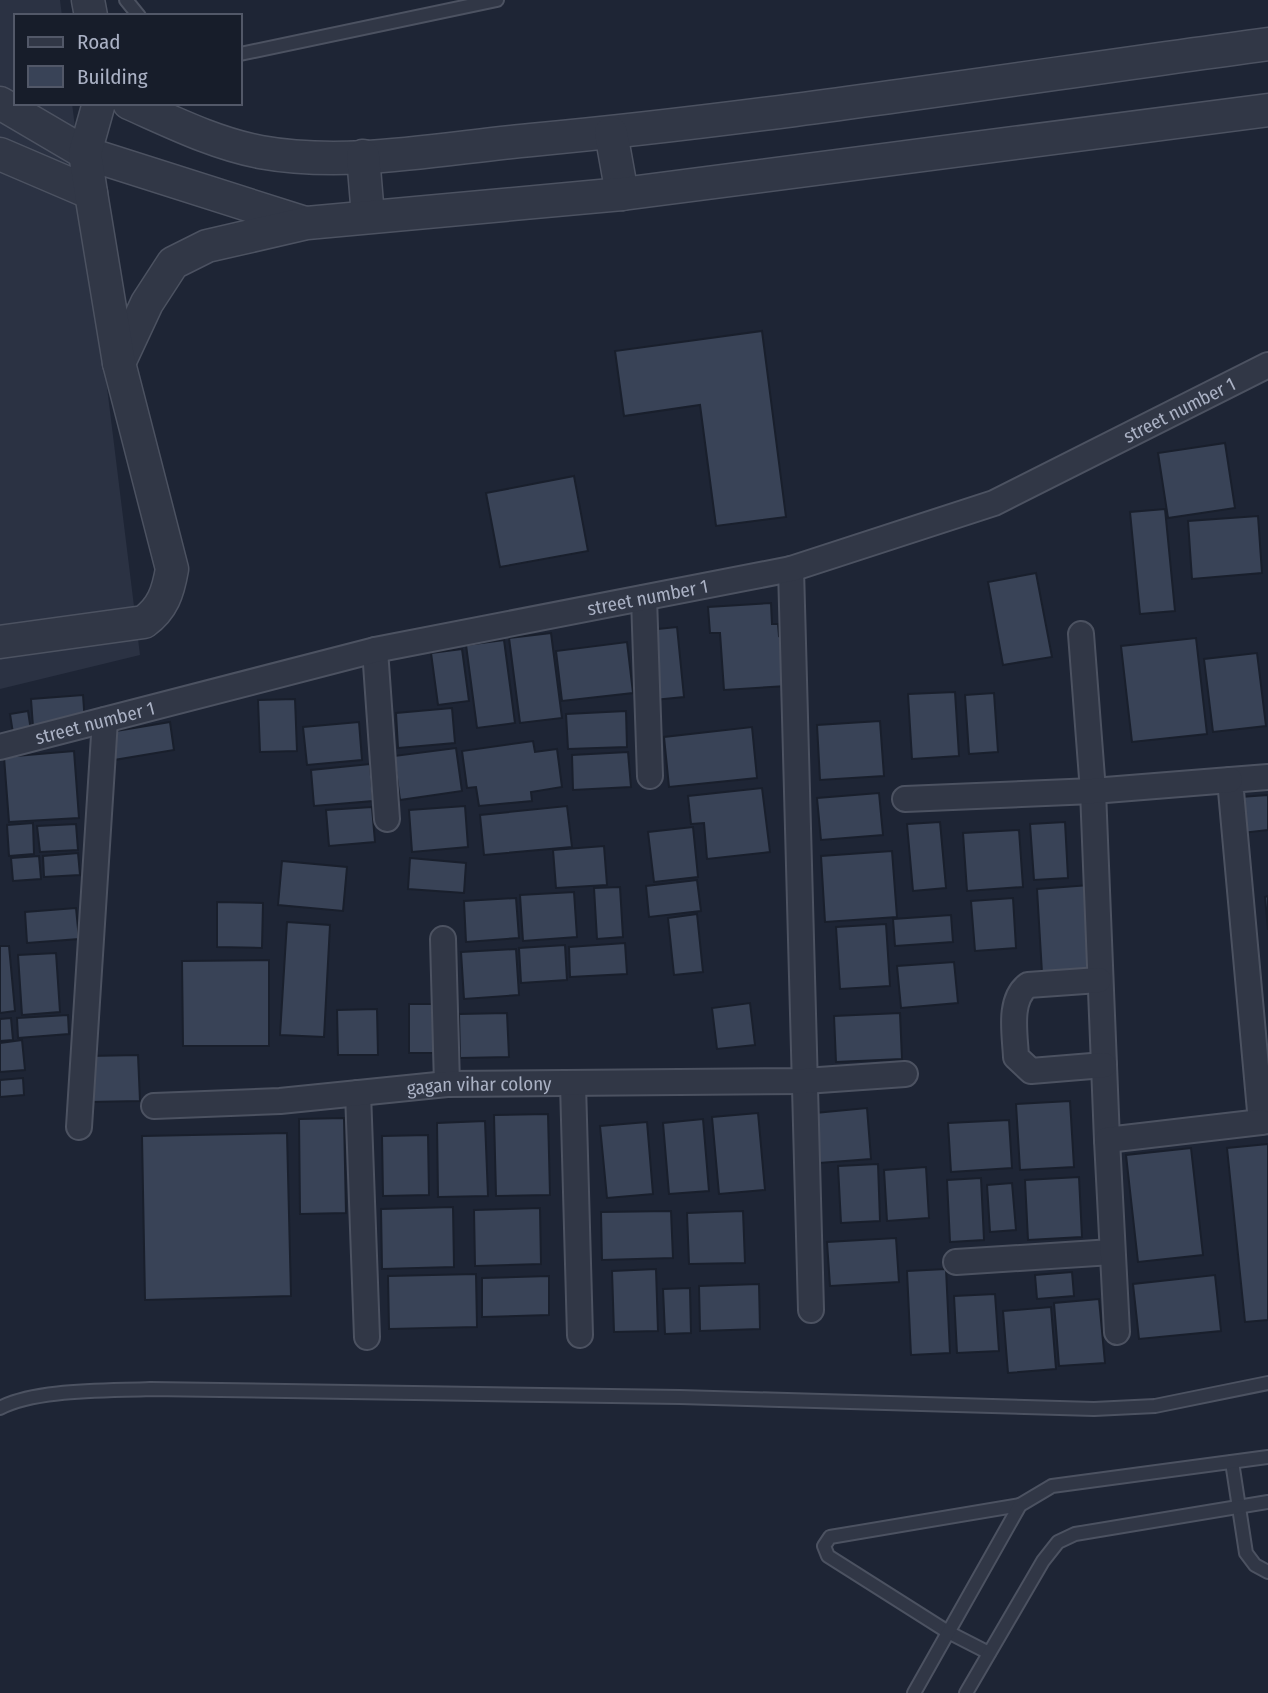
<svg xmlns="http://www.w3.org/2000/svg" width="1268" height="1693" viewBox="0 0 1268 1693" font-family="'Fira Sans Condensed',sans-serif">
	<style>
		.airport { fill: #2b3243 }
		.building { fill: #394357; stroke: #191f2c; stroke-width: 2 }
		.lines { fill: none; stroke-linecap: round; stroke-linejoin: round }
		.service-casing { stroke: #4c5261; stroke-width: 16 }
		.minor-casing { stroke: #4c5261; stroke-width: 28 }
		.tertiary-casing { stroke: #4c5261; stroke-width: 35 }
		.service { stroke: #313746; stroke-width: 12 }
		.minor { stroke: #313746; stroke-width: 24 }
		.tertiary { stroke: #313746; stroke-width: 32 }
		.labels { text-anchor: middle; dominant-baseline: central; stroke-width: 5; stroke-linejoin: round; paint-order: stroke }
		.street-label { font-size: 19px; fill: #aab1c4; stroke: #171d2a }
	</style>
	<rect width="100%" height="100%" fill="#1e2535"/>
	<polygon class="airport" points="0,0 60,0 62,16 16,16 16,103 72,103 140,655 0,689"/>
	<g class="building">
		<polygon points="762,331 786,517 716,526 700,405 624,416 615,351"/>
		<polygon points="1225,443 1235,508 1168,518 1158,453"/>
		<polygon points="574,476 588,551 500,567 486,493"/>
		<polygon points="1165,509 1175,611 1140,614 1130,512"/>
		<polygon points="1258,516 1262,573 1192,579 1188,521"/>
		<polygon points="1036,573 1052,657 1003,665 988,582"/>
		<polygon points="771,603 772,624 778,624 779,636 783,635 787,686 724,690 720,633 710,633 708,607"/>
		<polygon points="677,627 684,697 654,700 648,630"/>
		<polygon points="551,633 562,718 520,723 509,638"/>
		<polygon points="1196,638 1207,734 1132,742 1121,646"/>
		<polygon points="504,640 515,723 477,728 466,645"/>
		<polygon points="627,642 633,693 562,701 556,651"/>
		<polygon points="462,649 469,701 438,705 431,653"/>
		<polygon points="1257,653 1266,726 1213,732 1204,659"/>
		<polygon points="955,692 959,756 912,759 908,694"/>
		<polygon points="994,693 998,752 969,754 965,695"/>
		<polygon points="83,695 85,723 33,727 31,699"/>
		<polygon points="295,699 297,751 260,752 258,700"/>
		<polygon points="452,708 455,743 398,748 396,713"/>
		<polygon points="28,711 32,737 14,740 10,714"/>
		<polygon points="626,711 627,747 568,749 566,714"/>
		<polygon points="880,721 884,776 820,780 817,725"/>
		<polygon points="170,722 174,750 114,760 110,732"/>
		<polygon points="359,722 362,760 307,765 303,727"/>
		<polygon points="752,727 757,778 669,787 664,737"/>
		<polygon points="533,741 535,752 557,749 562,787 531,792 532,801 479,806 476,787 467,788 462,751"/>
		<polygon points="456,748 462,791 400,800 394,756"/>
		<polygon points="74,751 79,818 9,822 4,757"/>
		<polygon points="628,752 631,787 573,790 572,755"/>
		<polygon points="370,764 373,801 314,806 311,770"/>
		<polygon points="762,788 770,852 707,859 704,823 691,824 688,796"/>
		<polygon points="879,793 883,835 821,840 817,798"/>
		<polygon points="1268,795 1268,830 1242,833 1240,797"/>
		<polygon points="465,806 468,847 412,852 409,810"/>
		<polygon points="567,806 572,847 484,855 480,815"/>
		<polygon points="372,807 375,842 329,846 326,810"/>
		<polygon points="940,822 946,888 913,891 907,824"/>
		<polygon points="1065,822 1068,878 1034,880 1030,824"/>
		<polygon points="33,823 34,854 9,856 7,825"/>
		<polygon points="76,824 78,850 40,852 37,826"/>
		<polygon points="693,827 698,877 654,882 648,832"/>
		<polygon points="1019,830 1023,887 967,891 963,833"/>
		<polygon points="604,846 607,885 556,888 553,850"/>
		<polygon points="892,851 897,917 825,922 821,856"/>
		<polygon points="78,853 80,875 44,877 43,856"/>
		<polygon points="39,856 41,879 13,881 11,858"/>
		<polygon points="410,858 466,863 464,893 408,889"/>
		<polygon points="282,861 347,867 343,911 278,905"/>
		<polygon points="697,880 701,911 649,917 646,886"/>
		<polygon points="1090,885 1095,969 1042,973 1037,889"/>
		<polygon points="620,887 623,937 597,939 594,888"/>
		<polygon points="574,892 577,937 523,941 520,895"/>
		<polygon points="1268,896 1268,930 1265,897"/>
		<polygon points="516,898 519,938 466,942 464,901"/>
		<polygon points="1013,898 1016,948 975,951 971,901"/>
		<polygon points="217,902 263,903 262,948 217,947"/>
		<polygon points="76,908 79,939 27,943 25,912"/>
		<polygon points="697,914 703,972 674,975 668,918"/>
		<polygon points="951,915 953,942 895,946 893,919"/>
		<polygon points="287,922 330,925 324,1037 280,1035"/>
		<polygon points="886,924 890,986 840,989 836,927"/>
		<polygon points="625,943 627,974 570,977 569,947"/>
		<polygon points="565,945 567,980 521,983 519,948"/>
		<polygon points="0,946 9,946 15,1011 0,1013"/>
		<polygon points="516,949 519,995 464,999 461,952"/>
		<polygon points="56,953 60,1012 22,1015 18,955"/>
		<polygon points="269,960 269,1046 183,1046 182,961"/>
		<polygon points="954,962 958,1003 901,1008 897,966"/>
		<polygon points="750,1003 755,1045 717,1049 712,1008"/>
		<rect x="409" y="1004" width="27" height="49"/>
		<polygon points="377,1009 378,1055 338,1055 337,1010"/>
		<polygon points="507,1013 509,1057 460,1058 459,1014"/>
		<polygon points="900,1013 902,1059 836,1062 834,1016"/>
		<polygon points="68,1015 69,1034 18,1038 17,1018"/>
		<polygon points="11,1018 13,1040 0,1041 0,1019"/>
		<polygon points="22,1040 25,1070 0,1072 0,1043"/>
		<polygon points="138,1055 140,1101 89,1102 88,1056"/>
		<polygon points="23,1078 24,1095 0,1097 0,1080"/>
		<polygon points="1070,1101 1074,1167 1020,1170 1016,1104"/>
		<polygon points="867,1108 871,1159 819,1163 815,1113"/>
		<polygon points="758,1113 765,1190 719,1194 712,1117"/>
		<polygon points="548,1114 550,1195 496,1196 494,1115"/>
		<polygon points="344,1118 346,1213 300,1214 299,1119"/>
		<polygon points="703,1119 709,1191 669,1194 663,1123"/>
		<polygon points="1009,1120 1012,1168 951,1172 948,1123"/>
		<polygon points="485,1121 488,1196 438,1197 437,1123"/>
		<polygon points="647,1122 653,1194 607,1198 600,1126"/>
		<polygon points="287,1133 291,1296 145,1300 142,1136"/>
		<polygon points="428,1135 429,1195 383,1196 382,1136"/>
		<polygon points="1268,1144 1268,1320 1245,1322 1227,1148"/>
		<polygon points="1191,1148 1203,1255 1138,1262 1126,1155"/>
		<polygon points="878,1164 880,1221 841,1223 838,1166"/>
		<polygon points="926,1167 929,1218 887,1221 884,1170"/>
		<polygon points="1079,1177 1082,1237 1028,1240 1025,1180"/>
		<polygon points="981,1178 984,1240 950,1242 947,1180"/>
		<polygon points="1012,1183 1016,1230 990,1232 987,1185"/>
		<polygon points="453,1207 454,1267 382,1269 381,1209"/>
		<polygon points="540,1208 541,1264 475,1266 474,1210"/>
		<polygon points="671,1211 673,1258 602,1260 601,1212"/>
		<polygon points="743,1211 745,1263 689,1264 687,1213"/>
		<polygon points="896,1238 899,1282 830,1286 827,1242"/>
		<polygon points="656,1269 658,1331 614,1332 612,1271"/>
		<polygon points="946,1269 950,1353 911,1355 907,1271"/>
		<polygon points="1072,1272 1074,1296 1037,1299 1035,1275"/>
		<polygon points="476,1274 477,1327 389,1329 388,1276"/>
		<polygon points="1215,1275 1221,1331 1139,1339 1133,1284"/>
		<polygon points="549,1276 549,1315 482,1317 482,1278"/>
		<polygon points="759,1284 760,1329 700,1331 699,1286"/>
		<polygon points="690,1288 691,1333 665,1334 663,1289"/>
		<polygon points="995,1294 999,1351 957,1353 954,1296"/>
		<polygon points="1099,1299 1105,1363 1059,1366 1054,1303"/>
		<polygon points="1051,1307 1056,1369 1008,1373 1003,1311"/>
	</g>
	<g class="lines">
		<defs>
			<g id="service">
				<polyline points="126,0 139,16"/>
				<polyline points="240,54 497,0"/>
				<path d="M0 1408C35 1389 109 1391 150 1389L680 1397 1094 1409 1155 1406 1268 1383"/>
				<polyline points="1232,1462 1246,1553 1255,1565 1268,1572"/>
				<polyline points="989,1653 948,1632 828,1556 824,1546 830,1537 1020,1505"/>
				<polyline points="914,1693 1020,1505 1052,1486 1268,1457"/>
				<polyline points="966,1693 1043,1561 1058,1542 1075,1534 1268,1502"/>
			</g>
			<g id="minor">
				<polyline points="791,569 811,1310"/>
				<polyline points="644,598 650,776"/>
				<polyline points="1081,634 1093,791 1107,1140"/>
				<polyline points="375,650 387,819"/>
				<path id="s1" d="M0 747 375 650 791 569 994 503 1268 365"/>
				<polyline points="1268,777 1230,780 1261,1122 1268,1121"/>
				<polyline points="905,799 1093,791 1230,780"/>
				<polyline points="443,939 447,1084"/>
				<path d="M1099 980 1028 985C1008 1000 1015 1034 1016 1057L1031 1071 1104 1065"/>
				<polyline points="573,1084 580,1335"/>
				<polyline points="358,1093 367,1337"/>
				<path id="s2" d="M154 1106 280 1101 447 1084 805 1081 905 1074"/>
				<polyline points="79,1127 105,720"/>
				<polyline points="956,1262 1112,1252"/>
				<polyline points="1117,1332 1107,1140 1261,1122"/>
			</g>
			<g id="tertiary">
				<polyline points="88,0 91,16"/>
				<polyline points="0,103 85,153 305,223"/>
				<path d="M129 103C172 122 214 143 260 152 348 168 443 148 531 140 778 117 1023 77 1268 44"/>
				<polyline points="611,133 622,194"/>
				<polyline points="0,154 91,193"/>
				<polyline points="363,156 368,216"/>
				<polyline points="119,363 147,303 173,263 207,246 307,223 622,194 1268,110"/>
				<path d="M0 642 144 622C163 608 168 592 172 569L119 363 91 193 85 153 99 103"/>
			</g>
		</defs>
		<use href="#service" class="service-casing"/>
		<use href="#minor" class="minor-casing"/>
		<use href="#tertiary" class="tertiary-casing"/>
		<use href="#service" class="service"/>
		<use href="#minor" class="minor"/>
		<use href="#tertiary" class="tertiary"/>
	</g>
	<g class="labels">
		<g class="street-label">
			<text stroke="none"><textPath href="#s1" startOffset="1232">street number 1</textPath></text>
			<text stroke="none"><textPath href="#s1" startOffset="665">street number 1</textPath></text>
			<text stroke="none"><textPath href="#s1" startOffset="98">street number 1</textPath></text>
			<text stroke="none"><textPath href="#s2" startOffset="326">gagan vihar colony</textPath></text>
		</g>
	</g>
	<rect x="14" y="14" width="228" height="91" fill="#171d2a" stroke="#525868" stroke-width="2"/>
	<rect x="28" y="37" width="35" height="10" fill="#313746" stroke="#525868" stroke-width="2"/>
	<text x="77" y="49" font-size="21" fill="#aab1c4">Road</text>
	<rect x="28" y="66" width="35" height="21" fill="#394357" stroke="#525868" stroke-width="2"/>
	<text x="77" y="84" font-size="21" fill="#aab1c4">Building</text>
</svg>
